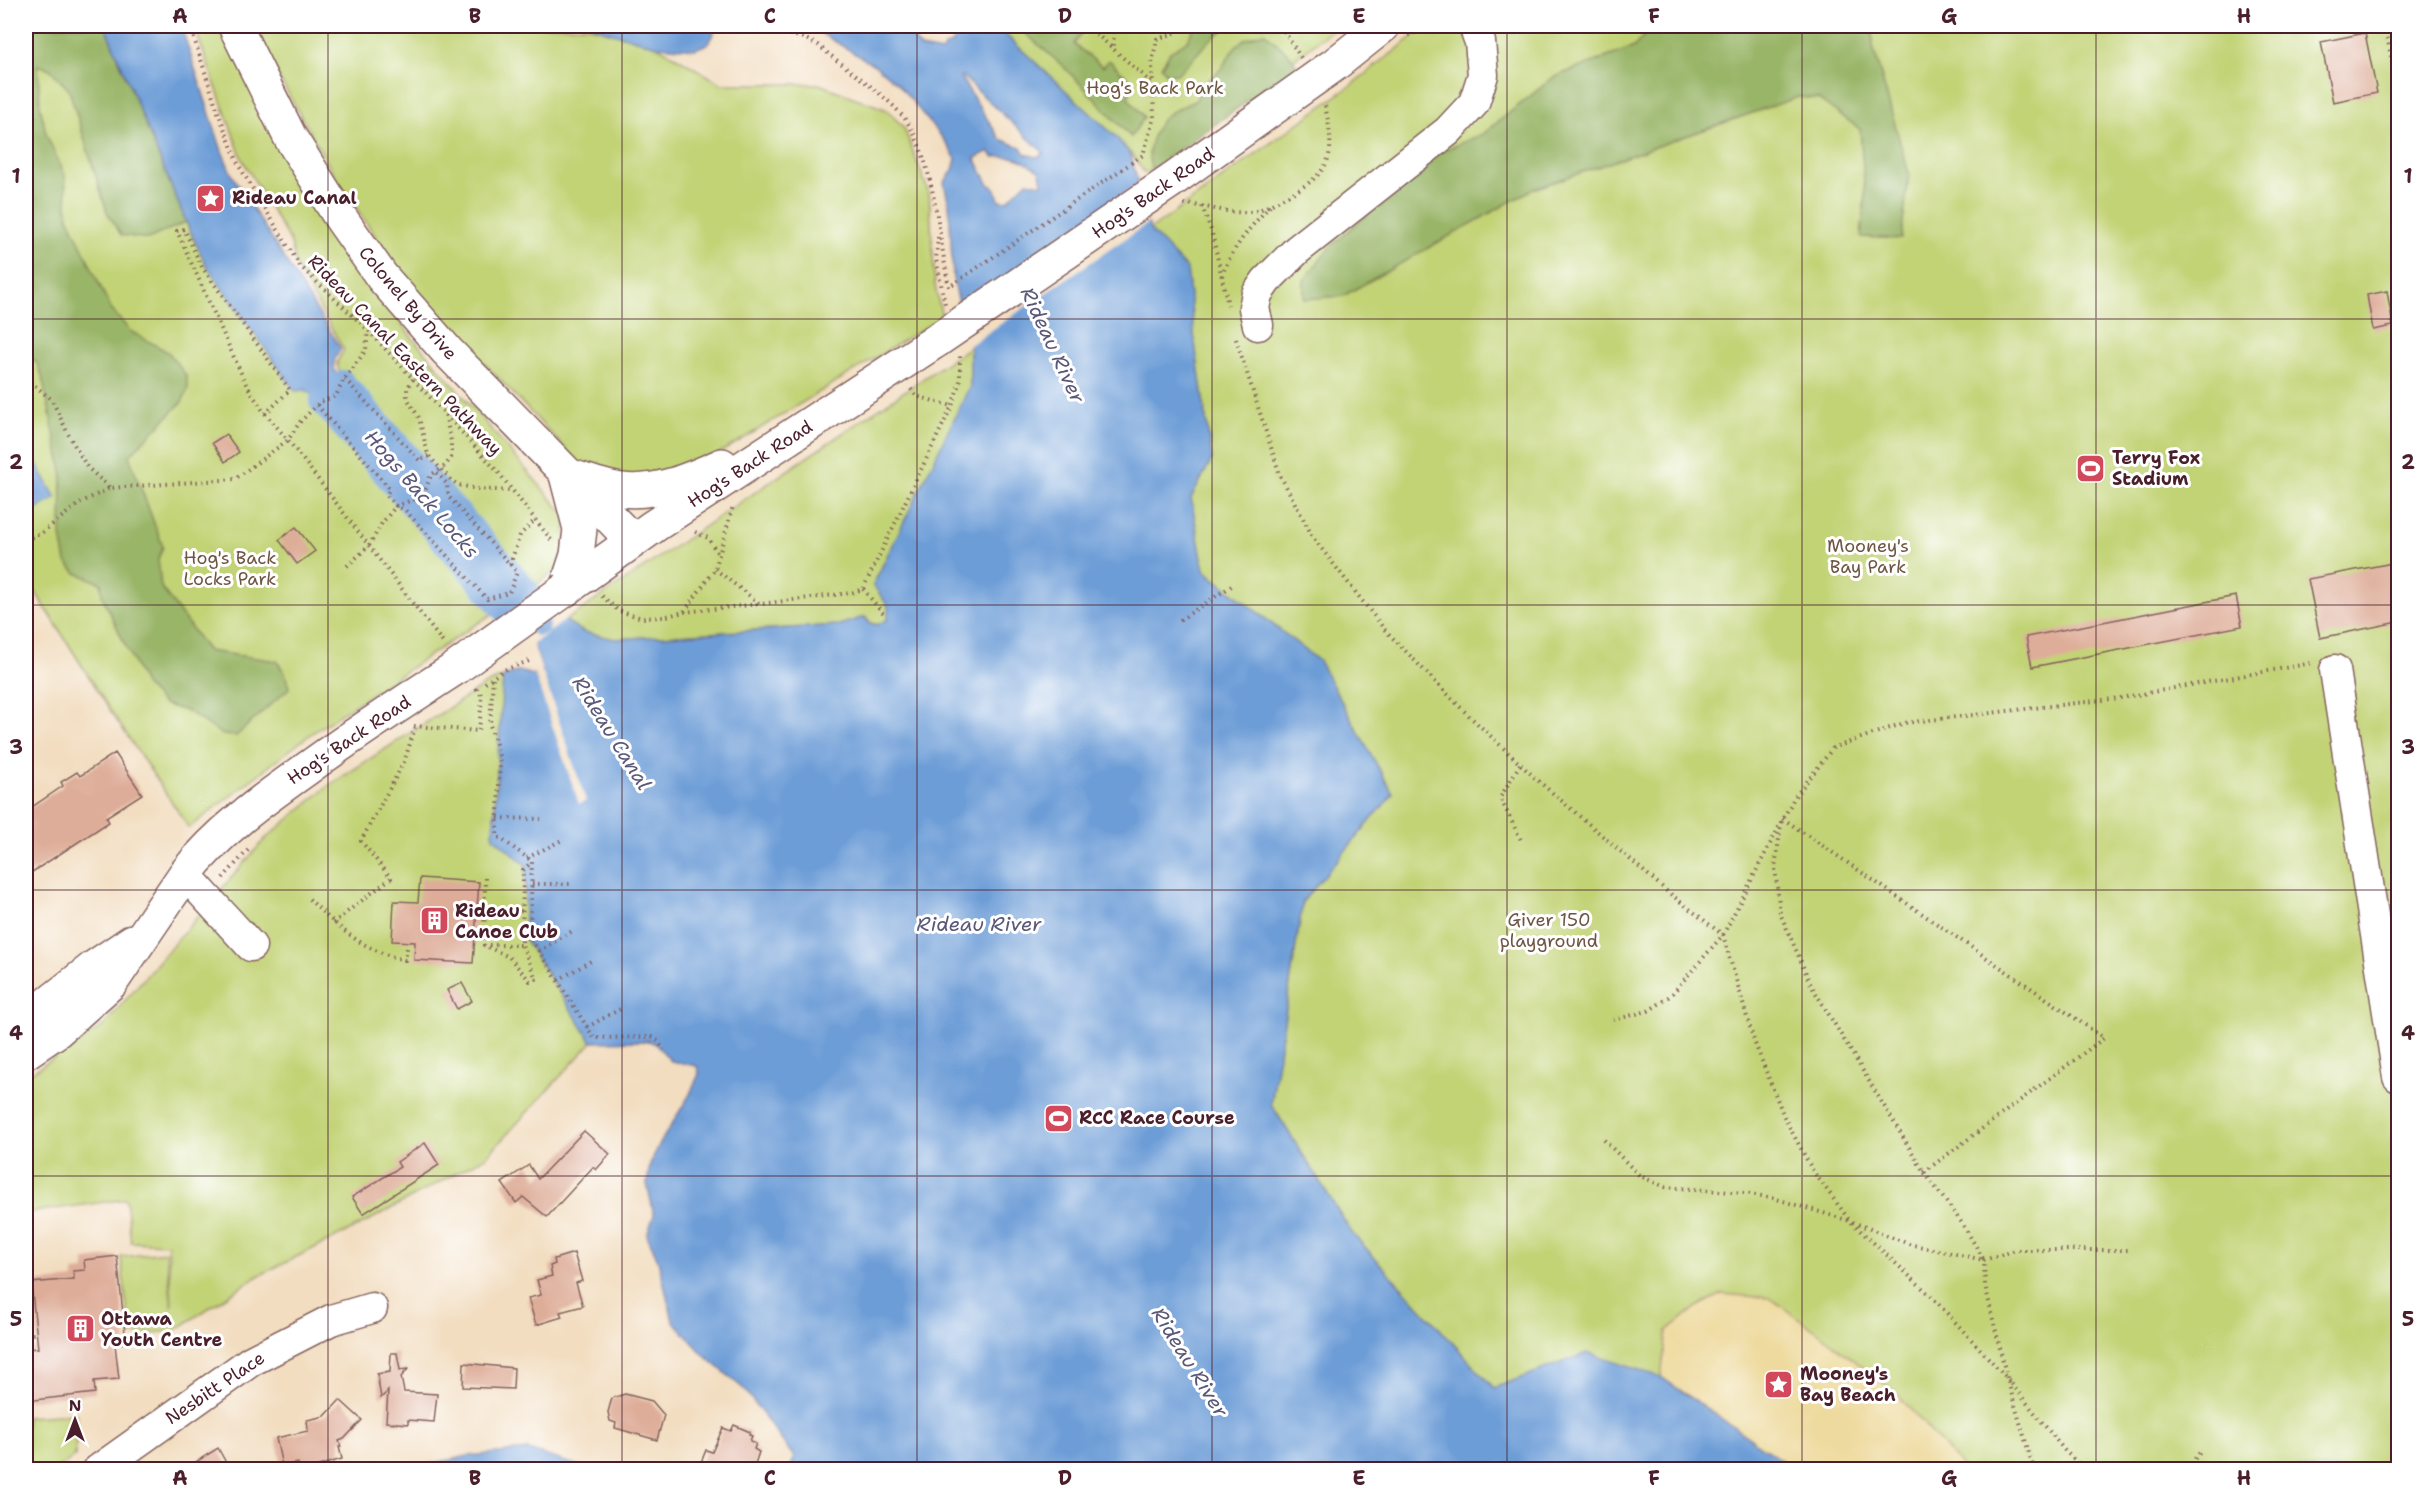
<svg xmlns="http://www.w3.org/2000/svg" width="2424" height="1495" viewBox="0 0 2424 1495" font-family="'Shantell Sans',sans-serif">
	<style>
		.green { fill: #c2d376; stroke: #867950; stroke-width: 1.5 }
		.forest { fill: #99b567; stroke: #726a49; stroke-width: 1.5 }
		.sand { fill: #eeda9e; stroke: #9c7c64; stroke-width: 1.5 }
		.water { fill: #6d9dd7; stroke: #5c5e81; stroke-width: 1.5; fill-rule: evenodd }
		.pier { fill: #f2ddc0 }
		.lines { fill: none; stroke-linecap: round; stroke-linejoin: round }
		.canal { stroke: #6d9dd7; stroke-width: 22 }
		.building { fill: #dead99 }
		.minor-casing { stroke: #85625f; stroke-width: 33 }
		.major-casing { stroke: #85625f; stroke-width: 36 }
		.path { stroke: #85625f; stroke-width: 4; stroke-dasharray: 1.5 4.5; stroke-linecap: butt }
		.minor { stroke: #fff; stroke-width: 30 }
		.major { stroke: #fff; stroke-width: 33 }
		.major-bridge-casing { stroke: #85625f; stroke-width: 36; stroke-linecap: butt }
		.major-bridge { stroke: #fff; stroke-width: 33 }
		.grid { fill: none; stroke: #4a1f2b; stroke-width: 1.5; stroke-opacity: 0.55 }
		.labels { text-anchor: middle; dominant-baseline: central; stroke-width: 6; stroke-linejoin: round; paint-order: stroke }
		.park-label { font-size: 18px; fill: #6e5542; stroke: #fff }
		.street-label { font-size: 18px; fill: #4a1f2b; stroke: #fff }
		.poi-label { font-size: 18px; font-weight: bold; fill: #4a1f2b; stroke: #fff; text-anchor: start }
		.water-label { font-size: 20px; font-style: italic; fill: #5a5878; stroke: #fff }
		.neatline { fill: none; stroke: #4a1f2b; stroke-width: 2 }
		.grid-label { font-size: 20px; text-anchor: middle; font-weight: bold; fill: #4a1f2b }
	</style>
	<rect width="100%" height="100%" fill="#fff"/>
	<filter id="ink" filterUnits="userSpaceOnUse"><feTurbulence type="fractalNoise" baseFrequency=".0167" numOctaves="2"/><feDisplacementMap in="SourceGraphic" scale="12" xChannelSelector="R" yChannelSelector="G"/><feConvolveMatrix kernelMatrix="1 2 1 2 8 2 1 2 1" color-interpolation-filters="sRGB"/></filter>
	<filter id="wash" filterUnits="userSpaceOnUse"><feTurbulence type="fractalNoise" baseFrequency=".008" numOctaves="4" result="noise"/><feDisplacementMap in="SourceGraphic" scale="24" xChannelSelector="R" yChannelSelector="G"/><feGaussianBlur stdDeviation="1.35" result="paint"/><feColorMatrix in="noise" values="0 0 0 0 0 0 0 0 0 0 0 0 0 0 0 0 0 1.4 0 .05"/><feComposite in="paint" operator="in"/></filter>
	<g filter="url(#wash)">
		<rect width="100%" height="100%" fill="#f2ddc0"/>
		<g class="green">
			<polygon points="194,26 221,26 373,285 410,335 566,516 564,564 532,588 450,492 338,369 337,362 344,350 296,266 291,243 242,159"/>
			<polygon points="254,26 589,26 657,46 722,84 819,84 887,110 904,128 929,193 935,286 942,317 710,459 645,483 581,465 406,281 338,181 277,74"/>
			<polygon points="996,26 1337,26 1145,174 1133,156 1118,139"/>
			<polygon points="1427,26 2398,26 2398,1469 1794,1469 1661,1377 1587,1353 1494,1388 1352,1233 1271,1104 1303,901 1393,794 1319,661 1204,570 1191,498 1212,459 1196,351 1187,269 1150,230 1346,89"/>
			<polygon points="43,45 186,222 195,243 299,390 306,390 320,402 501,608 312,733 189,828 108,707 26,577 26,53"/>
			<path d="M970 347V386L966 397 873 585C882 596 895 608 886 622 877 627 871 624 865 617L839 625 615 639 584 632 565 621Z"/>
			<polygon points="503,677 493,837 527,865 524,938 592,1042 486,1157 357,1227 256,1277 174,1331 130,1335 121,1257 166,1252 172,1307 168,1244 131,1242 126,1199 26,1213 26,1076 102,1027 264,840 328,786 486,684"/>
			<polygon points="77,1414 75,1456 57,1469 26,1469 26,1417"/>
		</g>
		<g class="forest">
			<polygon points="26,26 105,26 186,222 148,239 121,235 107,212 69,90 50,69 38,65 40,105 46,134 65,175 68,217 111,309 130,331 168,352 186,375 188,389 182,402 129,456 163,547 158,559 161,587 208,651 277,661 285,673 289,688 236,736 223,735 187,711 163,704 144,684 102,596 101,583 76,573 66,562 61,536 62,471 42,376 37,363 26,353"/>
			<polygon points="1017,26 1086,26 1074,44 1103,67 1109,60 1133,83 1128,98 1144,117 1131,137 1065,68"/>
			<path d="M1195 26H1231C1209 35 1195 59 1177 74H1167L1161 67 1170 52 1188 40Z"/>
			<polygon points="1650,26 1872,26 1873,47 1909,174 1901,239 1861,237 1865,194 1860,129 1818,99 1798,97 1531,190 1343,296 1304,299 1304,280 1331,246 1439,152 1483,134 1554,77 1634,47 1648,31"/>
			<path d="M1264 32 1291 56 1297 66 1152 169C1144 154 1154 127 1166 116 1174 109 1187 105 1196 100L1202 86 1221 69 1235 47 1243 40Z"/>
		</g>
		<polygon class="sand" points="1722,1294 1770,1298 1820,1334 1895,1392 1964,1469 1794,1469 1661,1377 1667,1331 1697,1307"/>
		<g class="water">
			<path d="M105 26H181L222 151 232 175 341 349C331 361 331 371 343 381L320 402 306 390 295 391 206 265 187 224Z"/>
			<polygon points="589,26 706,26 714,32 708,44 695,49 657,46"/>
			<path d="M809 26H903L921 48 942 52 944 47 953 43 949 26H996L1118 139 1131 155 1150 230 1187 269 1196 351 1212 459 1191 498 1204 570 1319 661 1393 794 1303 901 1271 1104 1352 1233 1494 1388 1587 1353 1661 1377 1794 1469H790L794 1457 745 1390 704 1355 673 1321 658 1260 647 1235 654 1215 647 1184 650 1164 660 1143 689 1096 699 1074 697 1066 671 1061 656 1044 649 1041 592 1042 524 938 526 865 493 837 503 677 519 671 537 676 543 673 533 644 512 621 539 603 583 632 615 639 839 625 865 617 869 623 877 625 888 619V606L873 585 970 386V347L953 279 949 205 944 183 953 170 956 159 945 141 898 84 876 66ZM962 76 1044 153 1037 157 1025 154 1021 147 1000 139 961 78ZM989 151 993 157C1015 155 1023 159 1040 172L1042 184 1026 182 1007 201 999 200 996 190 988 183 975 158Z"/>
			<polygon points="26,445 56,498 27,515 26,512"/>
			<polygon points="528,1450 588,1469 407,1469 468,1456"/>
		</g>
		<g class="pier">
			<polygon points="1142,182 1151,221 967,347 958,310"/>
			<polygon points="541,600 567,619 533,644 586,801 579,804 534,672 540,672 530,646 510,623"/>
		</g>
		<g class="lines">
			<g class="canal">
				<polyline points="316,366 336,396 539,625"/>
				<polygon points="343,381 516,576 539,603 512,621 320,402"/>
			</g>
		</g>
		<g id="blocks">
			<g class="building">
				<polygon points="2365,33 2377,93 2333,102 2321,42"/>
				<polygon points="2387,291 2393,326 2373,330 2367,295"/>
				<polygon points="226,434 239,452 225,462 212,443"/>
				<polygon points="296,527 315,551 297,564 279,540"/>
				<polygon points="2398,562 2398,622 2320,638 2308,579"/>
				<polygon points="2236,596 2242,626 2032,667 2026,637"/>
				<polygon points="115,753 142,794 106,817 109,822 26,876 26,811 63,786 61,782 77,772 80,776"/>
				<polygon points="420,878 479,882 473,963 414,960 415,942 392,941 394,901 418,902"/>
				<polygon points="462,983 472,1001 457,1009 447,990"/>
				<polygon points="584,1131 610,1154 596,1170 593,1167 547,1217 523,1197 516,1203 502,1183 529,1165 538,1179"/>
				<polygon points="425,1143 439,1165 363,1214 352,1197 400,1167 397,1162"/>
				<polygon points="574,1253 582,1281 576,1283 583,1306 560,1312 562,1317 536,1325 528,1298 541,1295 537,1280 552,1276 550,1266 555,1264 554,1259"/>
				<polygon points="117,1256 126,1343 115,1344 119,1379 94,1381 95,1393 26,1401 26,1349 38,1348 31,1283 74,1279 73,1271 85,1270 84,1260"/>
				<polygon points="391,1353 397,1353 400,1370 408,1369 401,1377 404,1392 437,1394 434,1422 408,1420 408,1424 386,1422 388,1391 381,1398 377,1374 390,1372"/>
				<polygon points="464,1363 514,1368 513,1389 463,1387"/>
				<polygon points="625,1394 652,1401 664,1415 657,1440 615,1428 616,1423 610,1421 608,1412 612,1398"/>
				<polygon points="340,1400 362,1420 344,1439 339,1441 341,1447 339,1447 342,1459 305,1470 300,1470 298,1463 282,1466 276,1438 308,1431 307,1420 325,1416"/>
				<polygon points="734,1425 750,1432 749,1435 752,1436 750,1441 756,1444 754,1449 759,1452 753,1470 698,1470 706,1450 712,1452 723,1428 731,1431"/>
				<polygon points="218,1448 230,1470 183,1470"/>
			</g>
		</g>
	</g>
	<g filter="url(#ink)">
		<use href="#blocks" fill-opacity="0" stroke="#85625f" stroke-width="1.5"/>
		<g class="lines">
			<defs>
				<g id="minor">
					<polyline points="1258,325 1254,308 1257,294 1266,281 1297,250 1448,131 1474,103 1483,75 1480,42 1474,26"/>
					<polyline points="2335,670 2398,1077"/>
					<polyline points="185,874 251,946"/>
					<polyline points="98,1470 251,1361 331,1320 372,1308"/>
				</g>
				<g id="major">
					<polyline points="235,26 290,137 340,217 382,277 447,351 633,541"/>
					<polyline points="1171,181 1334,65 1383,26"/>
					<polyline points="566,475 580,529 577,555 566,589"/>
					<path d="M567 475C585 480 604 488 622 490 657 494 691 479 722 465"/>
					<polyline points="566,589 654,526 936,341"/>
					<polyline points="26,1021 93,968 133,941"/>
					<path d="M26 1052 57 1031 111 983 185 874C218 832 261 801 305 770 354 734 405 701 456 668"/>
				</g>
			</defs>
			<use href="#minor" class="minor-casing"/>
			<use href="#major" class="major-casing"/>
			<g class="path">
				<polyline points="190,26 218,112 239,166 300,266 368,330 450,419 498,472 552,541"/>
				<path d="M761 26 806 39 818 45C842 66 887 95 905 119 934 158 939 239 949 287L1143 155 1154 117 1152 63 1157 39 1178 32 1183 26"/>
				<polyline points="1087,26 1152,83"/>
				<polyline points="1113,26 1114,48"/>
				<polyline points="1281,26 1301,58"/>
				<polyline points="2385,26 2398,91"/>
				<polyline points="1408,35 1438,26"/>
				<path d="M1184 204C1205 205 1227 214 1249 212 1262 211 1275 202 1287 196 1333 172 1336 155 1325 106"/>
				<polyline points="1202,206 1212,233 1228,305"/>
				<polyline points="938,237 936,259 945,304"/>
				<path d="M1222 276C1231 249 1251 226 1270 206"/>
				<polyline points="1236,339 1280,475 1314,539 1385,630 1463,710 1535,778 1668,892 1723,935 1754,1041 1785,1119 1813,1171 1850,1221 1930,1295 2007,1378 2065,1451 2085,1470"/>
				<polyline points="26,378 52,400 68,434 87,467 110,488"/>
				<polyline points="345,379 420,461 428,455"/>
				<polyline points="413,379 407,389 407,398 419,418 428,455 451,480 459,485 477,489 512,491"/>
				<polyline points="911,389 916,396 952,406"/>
				<polyline points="317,405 390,489 386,495 396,506 405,510 487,599 509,593 517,572 448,496 447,484 437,473"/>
				<polyline points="265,414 290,390 202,267 184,229 177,231 246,384 263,411 288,440 444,644"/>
				<polyline points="695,532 708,538 718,554"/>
				<polyline points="26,540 40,534 80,503 110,488 235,479 288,440 300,422 320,402 336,396 343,381 366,350 368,331"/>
				<polyline points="510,565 520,535 535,520"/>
				<polyline points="347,566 369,546 382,523 396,506 423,496 431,475 445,466 451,458 451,441 445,414"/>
				<polyline points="715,569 760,604 851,593 863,589 952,406 960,381 960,356"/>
				<polyline points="863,589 883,613"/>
				<polyline points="602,596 619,611 642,618 663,617 684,612 715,569 733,506"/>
				<polyline points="684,612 760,604"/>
				<polyline points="1180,620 1233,585"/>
				<polyline points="493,678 490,725 500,757 497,836 532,861 530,937 594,1038 652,1037 658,1041 664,1050"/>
				<polyline points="485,683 504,670 529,661"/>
				<polyline points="414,726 479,731 482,696 477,689 479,687"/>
				<polyline points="1520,764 1500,798 1522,842"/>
				<polyline points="498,818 541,819"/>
				<polyline points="527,858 564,839"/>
				<polyline points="223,878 248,850"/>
				<polyline points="485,878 484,945 522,945 523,870 532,862"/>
				<polyline points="532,884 571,884"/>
				<path d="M309 899C340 929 362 950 405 960L407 948"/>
				<polyline points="484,910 523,911"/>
				<polyline points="333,923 391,878 361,841 404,762 415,728"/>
				<polyline points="488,947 509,957 530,981 536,979 522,945"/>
				<polyline points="539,951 574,930"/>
				<polyline points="558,980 591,961"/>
				<polyline points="1613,1020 1648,1011 1659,1004 1671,995 1723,935 1794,798 1833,748 1904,723 2120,698 2312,663"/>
				<polyline points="587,1027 624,1007"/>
				<polyline points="1604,1140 1640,1176 1665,1187 1745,1193 1773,1198 1850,1221 1909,1244 1984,1260"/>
				<polyline points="1924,1172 2104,1038 1782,818 1775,867 1780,913 1811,985 1924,1172 1962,1223 1984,1260"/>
				<polyline points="26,1334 36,1334"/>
				<polyline points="2034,1470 2007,1378 1985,1285 1984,1260 2016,1250 2131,1250"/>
				<polyline points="2191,1470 2193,1461 2201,1451"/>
			</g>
			<use href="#minor" class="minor"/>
			<use href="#major" class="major"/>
			<defs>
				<g id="major-bridge">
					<polyline points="936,341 1171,181"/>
					<polyline points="456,668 566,589"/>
				</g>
			</defs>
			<use href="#major-bridge" class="major-bridge-casing"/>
			<use href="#major-bridge" class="major-bridge"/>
		</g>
	</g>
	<path class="grid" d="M328 26V1470M622 26V1470M917 26V1470M1212 26V1470M1507 26V1470M1802 26V1470M2096 26V1470M26 319H2398M26 605H2398M26 890H2398M26 1176H2398"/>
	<defs>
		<symbol id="sight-square" viewBox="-11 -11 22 22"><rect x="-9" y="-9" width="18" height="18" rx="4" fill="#d1495b" stroke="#fff"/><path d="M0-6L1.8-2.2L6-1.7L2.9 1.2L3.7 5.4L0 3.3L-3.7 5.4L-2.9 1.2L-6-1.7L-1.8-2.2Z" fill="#fff"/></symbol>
		<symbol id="stadium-square" viewBox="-11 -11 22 22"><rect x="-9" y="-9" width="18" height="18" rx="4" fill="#d1495b" stroke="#fff"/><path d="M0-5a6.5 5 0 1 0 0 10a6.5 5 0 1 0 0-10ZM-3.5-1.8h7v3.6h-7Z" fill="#fff"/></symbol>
		<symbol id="building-square" viewBox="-11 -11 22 22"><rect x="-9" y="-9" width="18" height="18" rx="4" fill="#d1495b" stroke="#fff"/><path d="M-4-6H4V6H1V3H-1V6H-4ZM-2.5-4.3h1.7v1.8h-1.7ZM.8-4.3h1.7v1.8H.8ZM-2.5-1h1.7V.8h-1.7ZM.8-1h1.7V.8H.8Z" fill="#fff"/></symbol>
	</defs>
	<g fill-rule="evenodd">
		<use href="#sight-square" x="194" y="182" width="33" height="33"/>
		<use href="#stadium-square" x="2074" y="452" width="33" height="33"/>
		<use href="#building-square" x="418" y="904" width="33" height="33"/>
		<use href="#stadium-square" x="1042" y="1102" width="33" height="33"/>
		<use href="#building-square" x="64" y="1312" width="33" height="33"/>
		<use href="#sight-square" x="1762" y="1368" width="33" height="33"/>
	</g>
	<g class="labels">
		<g class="park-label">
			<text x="1155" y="88">Hog's Back Park</text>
			<text x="1868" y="546">Mooney's<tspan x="1868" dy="21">Bay Park</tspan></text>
			<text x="230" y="558">Hog's Back<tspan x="230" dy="21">Locks Park</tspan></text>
			<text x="1549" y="920">Giver 150<tspan x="1549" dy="21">playground</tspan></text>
		</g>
		<g class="street-label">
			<text transform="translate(1153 193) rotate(-35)">Hog's Back Road</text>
			<text transform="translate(408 303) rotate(50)">Colonel By Drive</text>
			<text transform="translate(405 355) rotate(46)">Rideau Canal Eastern Pathway</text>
			<text transform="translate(750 464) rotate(-33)">Hog's Back Road</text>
			<text transform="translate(349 740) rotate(-34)">Hog's Back Road</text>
			<text transform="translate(215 1388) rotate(-34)">Nesbitt Place</text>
		</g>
		<g class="poi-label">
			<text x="232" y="198">Rideau Canal</text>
			<text x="2112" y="458">Terry Fox<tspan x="2112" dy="21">Stadium</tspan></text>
			<text x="455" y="911">Rideau<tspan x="455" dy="21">Canoe Club</tspan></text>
			<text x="1079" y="1118">RCC Race Course</text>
			<text x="101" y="1319">Ottawa<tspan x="101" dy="21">Youth Centre</tspan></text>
			<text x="1800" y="1374">Mooney's<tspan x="1800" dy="21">Bay Beach</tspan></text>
		</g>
		<g class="water-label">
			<text transform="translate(1053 345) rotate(65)">Rideau River</text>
			<text transform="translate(422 494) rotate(49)">Hogs Back Locks</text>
			<text transform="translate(612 733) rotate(58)">Rideau Canal</text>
			<text x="979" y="924">Rideau River</text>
			<text transform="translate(1190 1362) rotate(58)">Rideau River</text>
		</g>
	</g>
	<rect width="2424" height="1495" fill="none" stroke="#fff" stroke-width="66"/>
	<g transform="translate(75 1420)" stroke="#ffffff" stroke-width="4.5" paint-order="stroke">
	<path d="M0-4.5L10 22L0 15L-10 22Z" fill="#4a1f2b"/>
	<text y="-9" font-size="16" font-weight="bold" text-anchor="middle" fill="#4a1f2b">N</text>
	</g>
	<rect x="33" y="33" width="2358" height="1429" class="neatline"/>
	<g class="grid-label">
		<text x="180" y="23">A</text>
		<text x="475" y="23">B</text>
		<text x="770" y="23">C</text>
		<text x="1065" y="23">D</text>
		<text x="1359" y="23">E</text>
		<text x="1654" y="23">F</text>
		<text x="1949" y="23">G</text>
		<text x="2244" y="23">H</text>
		<text x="16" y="183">1</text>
		<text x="2408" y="183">1</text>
		<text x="16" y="469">2</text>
		<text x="2408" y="469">2</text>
		<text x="16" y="754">3</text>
		<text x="2408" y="754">3</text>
		<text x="16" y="1040">4</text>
		<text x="2408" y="1040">4</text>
		<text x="16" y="1326">5</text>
		<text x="2408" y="1326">5</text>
		<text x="180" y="1485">A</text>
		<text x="475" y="1485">B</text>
		<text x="770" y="1485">C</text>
		<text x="1065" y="1485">D</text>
		<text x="1359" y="1485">E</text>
		<text x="1654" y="1485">F</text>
		<text x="1949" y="1485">G</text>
		<text x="2244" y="1485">H</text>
	</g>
</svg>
